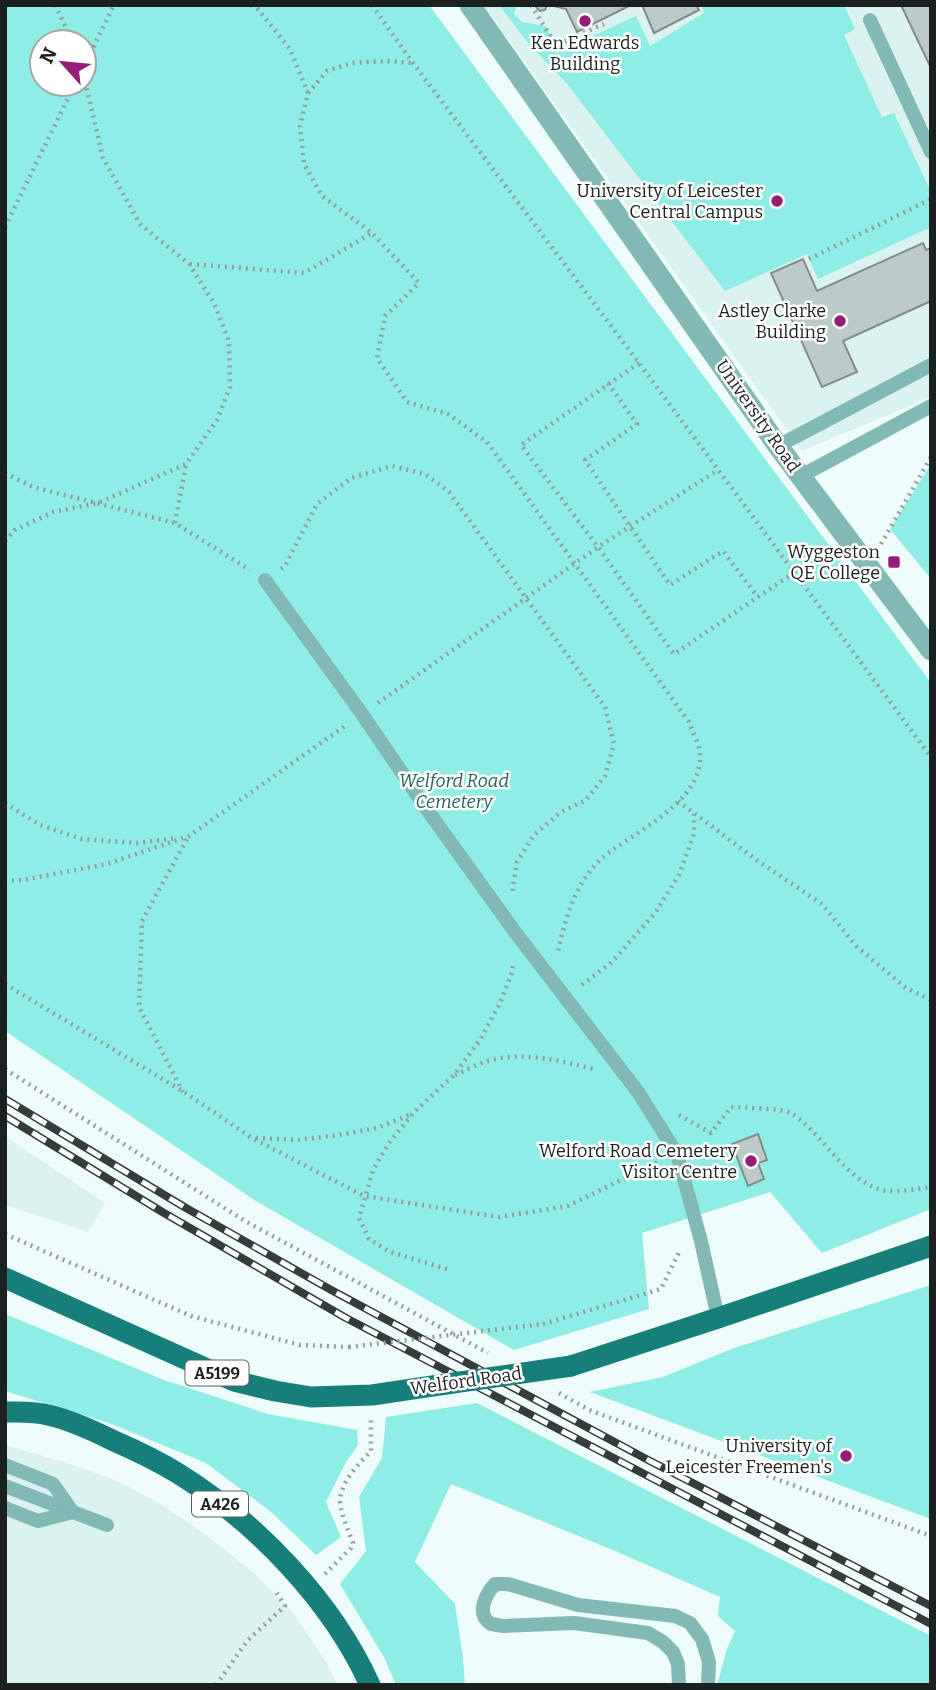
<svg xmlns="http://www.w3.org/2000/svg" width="936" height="1690" viewBox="0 0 936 1690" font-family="Bitter,serif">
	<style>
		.built { fill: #daf3f0 }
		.green { fill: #8eede5; fill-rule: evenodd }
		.building { fill: #bccac9; stroke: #808d8b; stroke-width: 2 }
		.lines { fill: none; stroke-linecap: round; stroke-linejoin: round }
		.path { stroke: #939e9d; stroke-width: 4.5; stroke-dasharray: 2 5; stroke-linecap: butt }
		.lane { stroke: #82b9b5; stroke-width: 14 }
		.street { stroke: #82b9b5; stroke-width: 21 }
		.primary { stroke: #177f79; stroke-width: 21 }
		.rail-casing { stroke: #363c3c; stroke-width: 8 }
		.rail { stroke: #fff; stroke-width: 5; stroke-dasharray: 16; stroke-linecap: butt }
		.path-bridge { stroke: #939e9d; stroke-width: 4.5; stroke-dasharray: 2 5; stroke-linecap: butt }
		.primary-bridge { stroke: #177f79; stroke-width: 21 }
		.poi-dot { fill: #951d7a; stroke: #fff; stroke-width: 2.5 }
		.labels { text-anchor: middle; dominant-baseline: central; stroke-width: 5; stroke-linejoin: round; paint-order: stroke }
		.shield { fill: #fff; stroke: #5f6363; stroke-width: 2 }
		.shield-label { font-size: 16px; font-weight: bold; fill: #1b2020 }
		.poi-label { font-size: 18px; fill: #1b2020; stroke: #fff; text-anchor: end }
		.street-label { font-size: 18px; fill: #1b2020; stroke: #fff }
		.park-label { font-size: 18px; font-style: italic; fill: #22615d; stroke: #fff }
	</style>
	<rect width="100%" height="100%" fill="#eefcfb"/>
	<g class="built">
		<polygon points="484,5 931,5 931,397 802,451"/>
		<polygon points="5,1136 105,1203 88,1232 5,1205"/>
		<polygon points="5,1445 74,1465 117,1481 159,1503 201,1531 254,1573 292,1611 327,1664 338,1685 5,1685"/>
	</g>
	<g class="green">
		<path d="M5 5H429L931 683V1209L822 1253 770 1192 642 1233 649 1309 514 1350 256 1201 5 1031ZM42 42H84V84H42Z"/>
		<polygon points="499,5 517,5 514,14 522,22 545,26 560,51 636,16 650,46 704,13 702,5 844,5 855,29 844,35 882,117 894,113 931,192 931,227 818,279 807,254 725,291 568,85 529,44"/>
		<polygon points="931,464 931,579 890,529"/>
		<polygon points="931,1285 931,1519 590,1392 663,1377 734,1348"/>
		<polygon points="5,1314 164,1380 268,1414 357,1430 358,1445 346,1462 326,1502 341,1537 316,1555 270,1511 206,1463 112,1424 5,1391"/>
		<polygon points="477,1403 931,1636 931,1685 717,1685 727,1649 735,1631 718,1616 720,1597 613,1550 451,1484 415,1562 455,1604 463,1658 465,1685 396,1685 384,1657 340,1584 366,1551 359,1497 382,1458 386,1417"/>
	</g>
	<g class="building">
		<polygon points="536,5 547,5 545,10 540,11 536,7"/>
		<polygon points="550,5 631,5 577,32 566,9"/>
		<polygon points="642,5 696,5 699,10 654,33"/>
		<polygon points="901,5 931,5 931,68 919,43"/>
		<polygon points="923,243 926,250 931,248 931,301 843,341 857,372 822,387 771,273 803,259 817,291"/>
		<polygon points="758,1134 767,1160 758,1163 764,1179 748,1186 732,1144"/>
	</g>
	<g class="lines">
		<g class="path">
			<polyline points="55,5 73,42"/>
			<path d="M251 5 257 8 290 49 308 93 300 126 304 164 322 196 372 233 419 283 385 316 377 358 407 402 448 414 487 442 689 722C692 731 699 743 700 753 704 804 631 832 600 860 575 884 565 919 558 952"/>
			<polyline points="372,5 413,63 639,363 931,757"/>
			<polyline points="531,5 556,45 604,24"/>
			<polyline points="84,66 114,5"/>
			<polyline points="308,93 327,71 352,63 387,61 412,63"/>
			<polyline points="5,227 75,84"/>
			<polyline points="809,259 931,199"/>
			<polyline points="190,264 304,273 372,233"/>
			<polyline points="639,363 521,445 598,547 674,654 795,572"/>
			<polyline points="608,383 637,424 585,460 670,585 723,551 757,596"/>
			<polyline points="5,473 33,487 175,523 250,570"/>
			<polyline points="175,523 186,465"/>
			<polyline points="5,541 15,530 53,512 98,503 186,464 217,420 230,387 229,341 214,303 189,264 140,224 103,158 84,77"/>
			<polyline points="881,544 931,457"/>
			<polyline points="281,569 285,566 317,504 351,478 392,466 425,474 449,492 605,707 614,744 605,776 586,800 561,812 534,835 517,862 512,894"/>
			<polyline points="378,703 598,547 718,470"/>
			<polyline points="678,801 758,861 822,904 857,947 906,988 931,1000"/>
			<polyline points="5,803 40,825 82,839 137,843 177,838"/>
			<polyline points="5,881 23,880 107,864 189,836 345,726"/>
			<polyline points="5,984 184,1092 252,1138 364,1196 499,1217 568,1206 658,1162"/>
			<polyline points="582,985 612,962 655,913 679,875 694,834 694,814"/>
			<polyline points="5,1069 245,1221 488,1353"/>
			<path d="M455 1075C467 1070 479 1063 491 1060 525 1052 559 1060 593 1069"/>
			<polyline points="183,1092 139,1007 142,921 188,837"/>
			<path d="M679 1115 711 1133 731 1107C743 1108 782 1108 791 1113 823 1133 844 1180 882 1190 897 1193 916 1189 931 1187"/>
			<polyline points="256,1138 297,1140 339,1135 377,1128 412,1114"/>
			<polyline points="5,1234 191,1316 300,1345 349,1347"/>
			<polyline points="447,1269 390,1252 369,1239 359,1218 373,1170 389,1143 414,1112 454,1075 480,1040 500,1003 512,972 513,965"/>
			<polyline points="543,1324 661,1289 680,1250"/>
			<polyline points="559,1393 589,1410 931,1536"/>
			<path d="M325 1574 351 1548 353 1543C349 1533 339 1509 340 1499 342 1481 359 1463 371 1451V1417"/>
			<polyline points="216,1685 248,1640 285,1606 275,1590"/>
		</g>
		<g class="lane">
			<polyline points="870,20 931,152"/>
			<polyline points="778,446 931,365"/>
			<polyline points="801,476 931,406"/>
			<polyline points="265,580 362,714 428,811 515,932 638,1092 677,1154 701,1241 718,1318"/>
			<polyline points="5,1465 53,1484 72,1511"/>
			<polyline points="5,1486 107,1525"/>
			<polyline points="5,1508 38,1521 73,1512"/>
			<path d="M679 1685 678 1664 673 1652 663 1642 648 1633 574 1623 503 1626C502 1626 492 1624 491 1624 475 1614 486 1594 495 1584H508L578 1605 675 1616 690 1623 702 1639 709 1662 708 1685"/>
		</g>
		<polyline class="street" points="470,5 778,446 931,650"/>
		<g class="primary">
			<polyline points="5,1278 234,1381 275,1391 311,1397 372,1395 446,1384"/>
			<polyline points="571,1366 718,1318 931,1246"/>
			<path d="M5 1412C19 1412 35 1411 48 1415 70 1420 92 1430 112 1440 135 1450 158 1461 179 1474 257 1523 332 1601 370 1685"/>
		</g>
		<defs>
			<g id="rail">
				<polyline points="5,1099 186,1208 333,1291 650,1461 931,1606"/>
				<polyline points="5,1116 164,1213 346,1318 931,1624"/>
			</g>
		</defs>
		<use href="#rail" class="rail-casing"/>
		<use href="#rail" class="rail"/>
		<polyline class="path-bridge" points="349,1347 543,1324"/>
		<polyline class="primary-bridge" points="446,1384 571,1366"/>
	</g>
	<g class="poi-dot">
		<circle cx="585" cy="21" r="7"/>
		<circle cx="777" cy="201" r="7"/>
		<circle cx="840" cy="321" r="7"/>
		<rect x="887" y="555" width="14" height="14" rx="3.5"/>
		<circle cx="751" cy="1161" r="7"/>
		<circle cx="846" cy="1456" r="7"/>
	</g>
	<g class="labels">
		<g class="shield">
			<rect x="185.5" y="1360.5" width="63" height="25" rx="5"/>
			<rect x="192" y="1491.5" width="56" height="25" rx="5"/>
		</g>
		<g class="shield-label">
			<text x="217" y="1373">A5199</text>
			<text x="220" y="1504">A426</text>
		</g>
		<g class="poi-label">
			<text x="585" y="43" text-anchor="middle">Ken Edwards<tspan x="585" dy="21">Building</tspan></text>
			<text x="763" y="191">University of Leicester<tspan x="763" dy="21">Central Campus</tspan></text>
			<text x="826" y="311">Astley Clarke<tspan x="826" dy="21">Building</tspan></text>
			<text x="880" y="552">Wyggeston<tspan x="880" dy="21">QE College</tspan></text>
			<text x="737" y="1151">Welford Road Cemetery<tspan x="737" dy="21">Visitor Centre</tspan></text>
			<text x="832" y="1446">University of<tspan x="832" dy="21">Leicester Freemen's</tspan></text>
		</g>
		<g class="street-label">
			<text transform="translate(758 416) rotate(55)">University Road</text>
			<text transform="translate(466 1381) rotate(-8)">Welford Road</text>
		</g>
		<g class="park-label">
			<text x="454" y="781">Welford Road<tspan x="454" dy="21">Cemetery</tspan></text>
		</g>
	</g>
	<rect width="936" height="1690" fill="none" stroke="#1b2020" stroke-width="14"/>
	<g transform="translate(63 63) rotate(297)"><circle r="33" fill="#ffffff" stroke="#a4a6a6" stroke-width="2"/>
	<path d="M0-5L12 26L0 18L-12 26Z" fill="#951d7a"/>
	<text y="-10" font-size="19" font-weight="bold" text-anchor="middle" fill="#1b2020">N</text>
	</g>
</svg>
